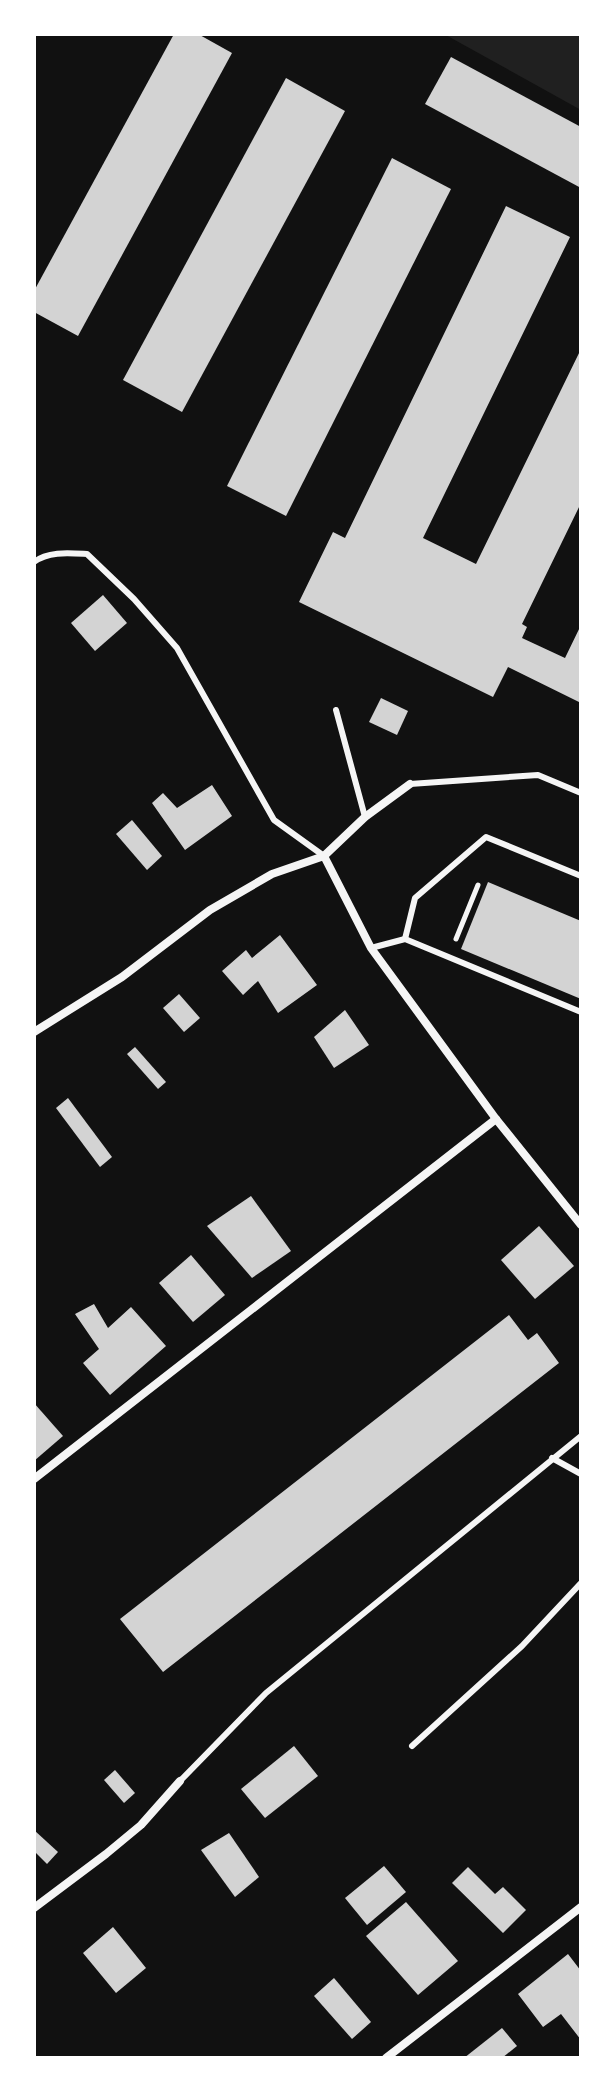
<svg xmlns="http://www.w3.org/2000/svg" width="615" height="2092" viewBox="0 0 615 2092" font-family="Mulish,sans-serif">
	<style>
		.green { fill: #202020 }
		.building { fill: #d3d3d3 }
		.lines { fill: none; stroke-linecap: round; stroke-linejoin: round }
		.path { stroke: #f5f5f5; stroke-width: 5 }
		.service { stroke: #f5f5f5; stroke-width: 6 }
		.minor { stroke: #f5f5f5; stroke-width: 8 }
	</style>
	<rect width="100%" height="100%" fill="#111"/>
	<polygon class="green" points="444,34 581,34 581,110"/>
	<g class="building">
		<polygon points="174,34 198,34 232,53 78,336 34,312 34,291"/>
		<polygon points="451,57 581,127 581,188 425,104"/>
		<polygon points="286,78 345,111 182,412 123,380"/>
		<polygon points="392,158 451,189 286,516 227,486"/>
		<polygon points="506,206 570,237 423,538 476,564 581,349 581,503 522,624 527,627 522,638 565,658 581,625 581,703 508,667 493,697 299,602 333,532 345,538"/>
		<polygon points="103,595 127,623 95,651 71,623"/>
		<polygon points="381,698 408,711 397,735 369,722"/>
		<polygon points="212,785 232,816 185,850 152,803 163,793 177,808"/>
		<polygon points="132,820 162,856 147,870 116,834"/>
		<polygon points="488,882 581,921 581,999 461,949"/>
		<polygon points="280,935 317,985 278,1013 258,981 243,995 222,971 246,950 252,958"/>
		<polygon points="179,994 200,1018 184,1032 163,1008"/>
		<polygon points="345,1010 369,1045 334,1068 314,1037"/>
		<polygon points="135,1047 166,1082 158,1089 127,1054"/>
		<polygon points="68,1098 112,1157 100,1167 56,1108"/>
		<polygon points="251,1196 291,1251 252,1278 207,1226"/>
		<polygon points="539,1226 574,1266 535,1299 501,1260"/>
		<polygon points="191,1255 225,1295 193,1322 159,1283"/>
		<polygon points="94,1304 108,1328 131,1307 166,1346 110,1395 83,1363 99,1349 75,1314"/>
		<polygon points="509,1315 528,1340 537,1333 559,1363 163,1672 120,1619"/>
		<polygon points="34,1403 63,1436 34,1461"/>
		<polygon points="294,1746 318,1776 265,1818 241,1789"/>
		<polygon points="115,1770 135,1793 124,1803 104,1780"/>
		<polygon points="34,1830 58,1852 47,1864 34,1851"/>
		<polygon points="229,1833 259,1877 235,1897 201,1850"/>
		<polygon points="384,1866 406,1892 367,1925 345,1898"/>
		<polygon points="468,1867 495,1894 503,1887 526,1910 503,1933 452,1883"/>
		<polygon points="406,1902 458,1961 418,1995 366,1936"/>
		<polygon points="113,1927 146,1968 116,1993 83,1953"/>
		<polygon points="568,1954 581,1971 581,2040 561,2014 543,2027 518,1994"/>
		<polygon points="334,1978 371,2022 352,2039 314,1996"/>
		<polygon points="502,2028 517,2046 502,2058 464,2058"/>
	</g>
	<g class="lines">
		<polyline class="path" points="456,939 478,885"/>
		<g class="service">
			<path d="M34 562C48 551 69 553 87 554L134 599 177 648 274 820 324 856"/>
			<polyline points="336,710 365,817"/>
			<polyline points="410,784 538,775 581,793"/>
			<polyline points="405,939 415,898 486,837 581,876"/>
			<polyline points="371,948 405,939 581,1012"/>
			<polyline points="552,1458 581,1474"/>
			<polyline points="412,1746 522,1646 581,1583"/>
			<polyline points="180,1781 266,1693 581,1436"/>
		</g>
		<g class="minor">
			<polyline points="324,856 371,948 496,1119 581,1225"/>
			<polyline points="34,1032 122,977 210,910 272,874 324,856 365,817 410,784"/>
			<polyline points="34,1479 496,1119"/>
			<polyline points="34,1908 106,1854 141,1825 180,1781"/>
			<polyline points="386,2058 581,1907"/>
		</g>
	</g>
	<rect width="615" height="2092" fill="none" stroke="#ffffff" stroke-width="72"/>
</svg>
